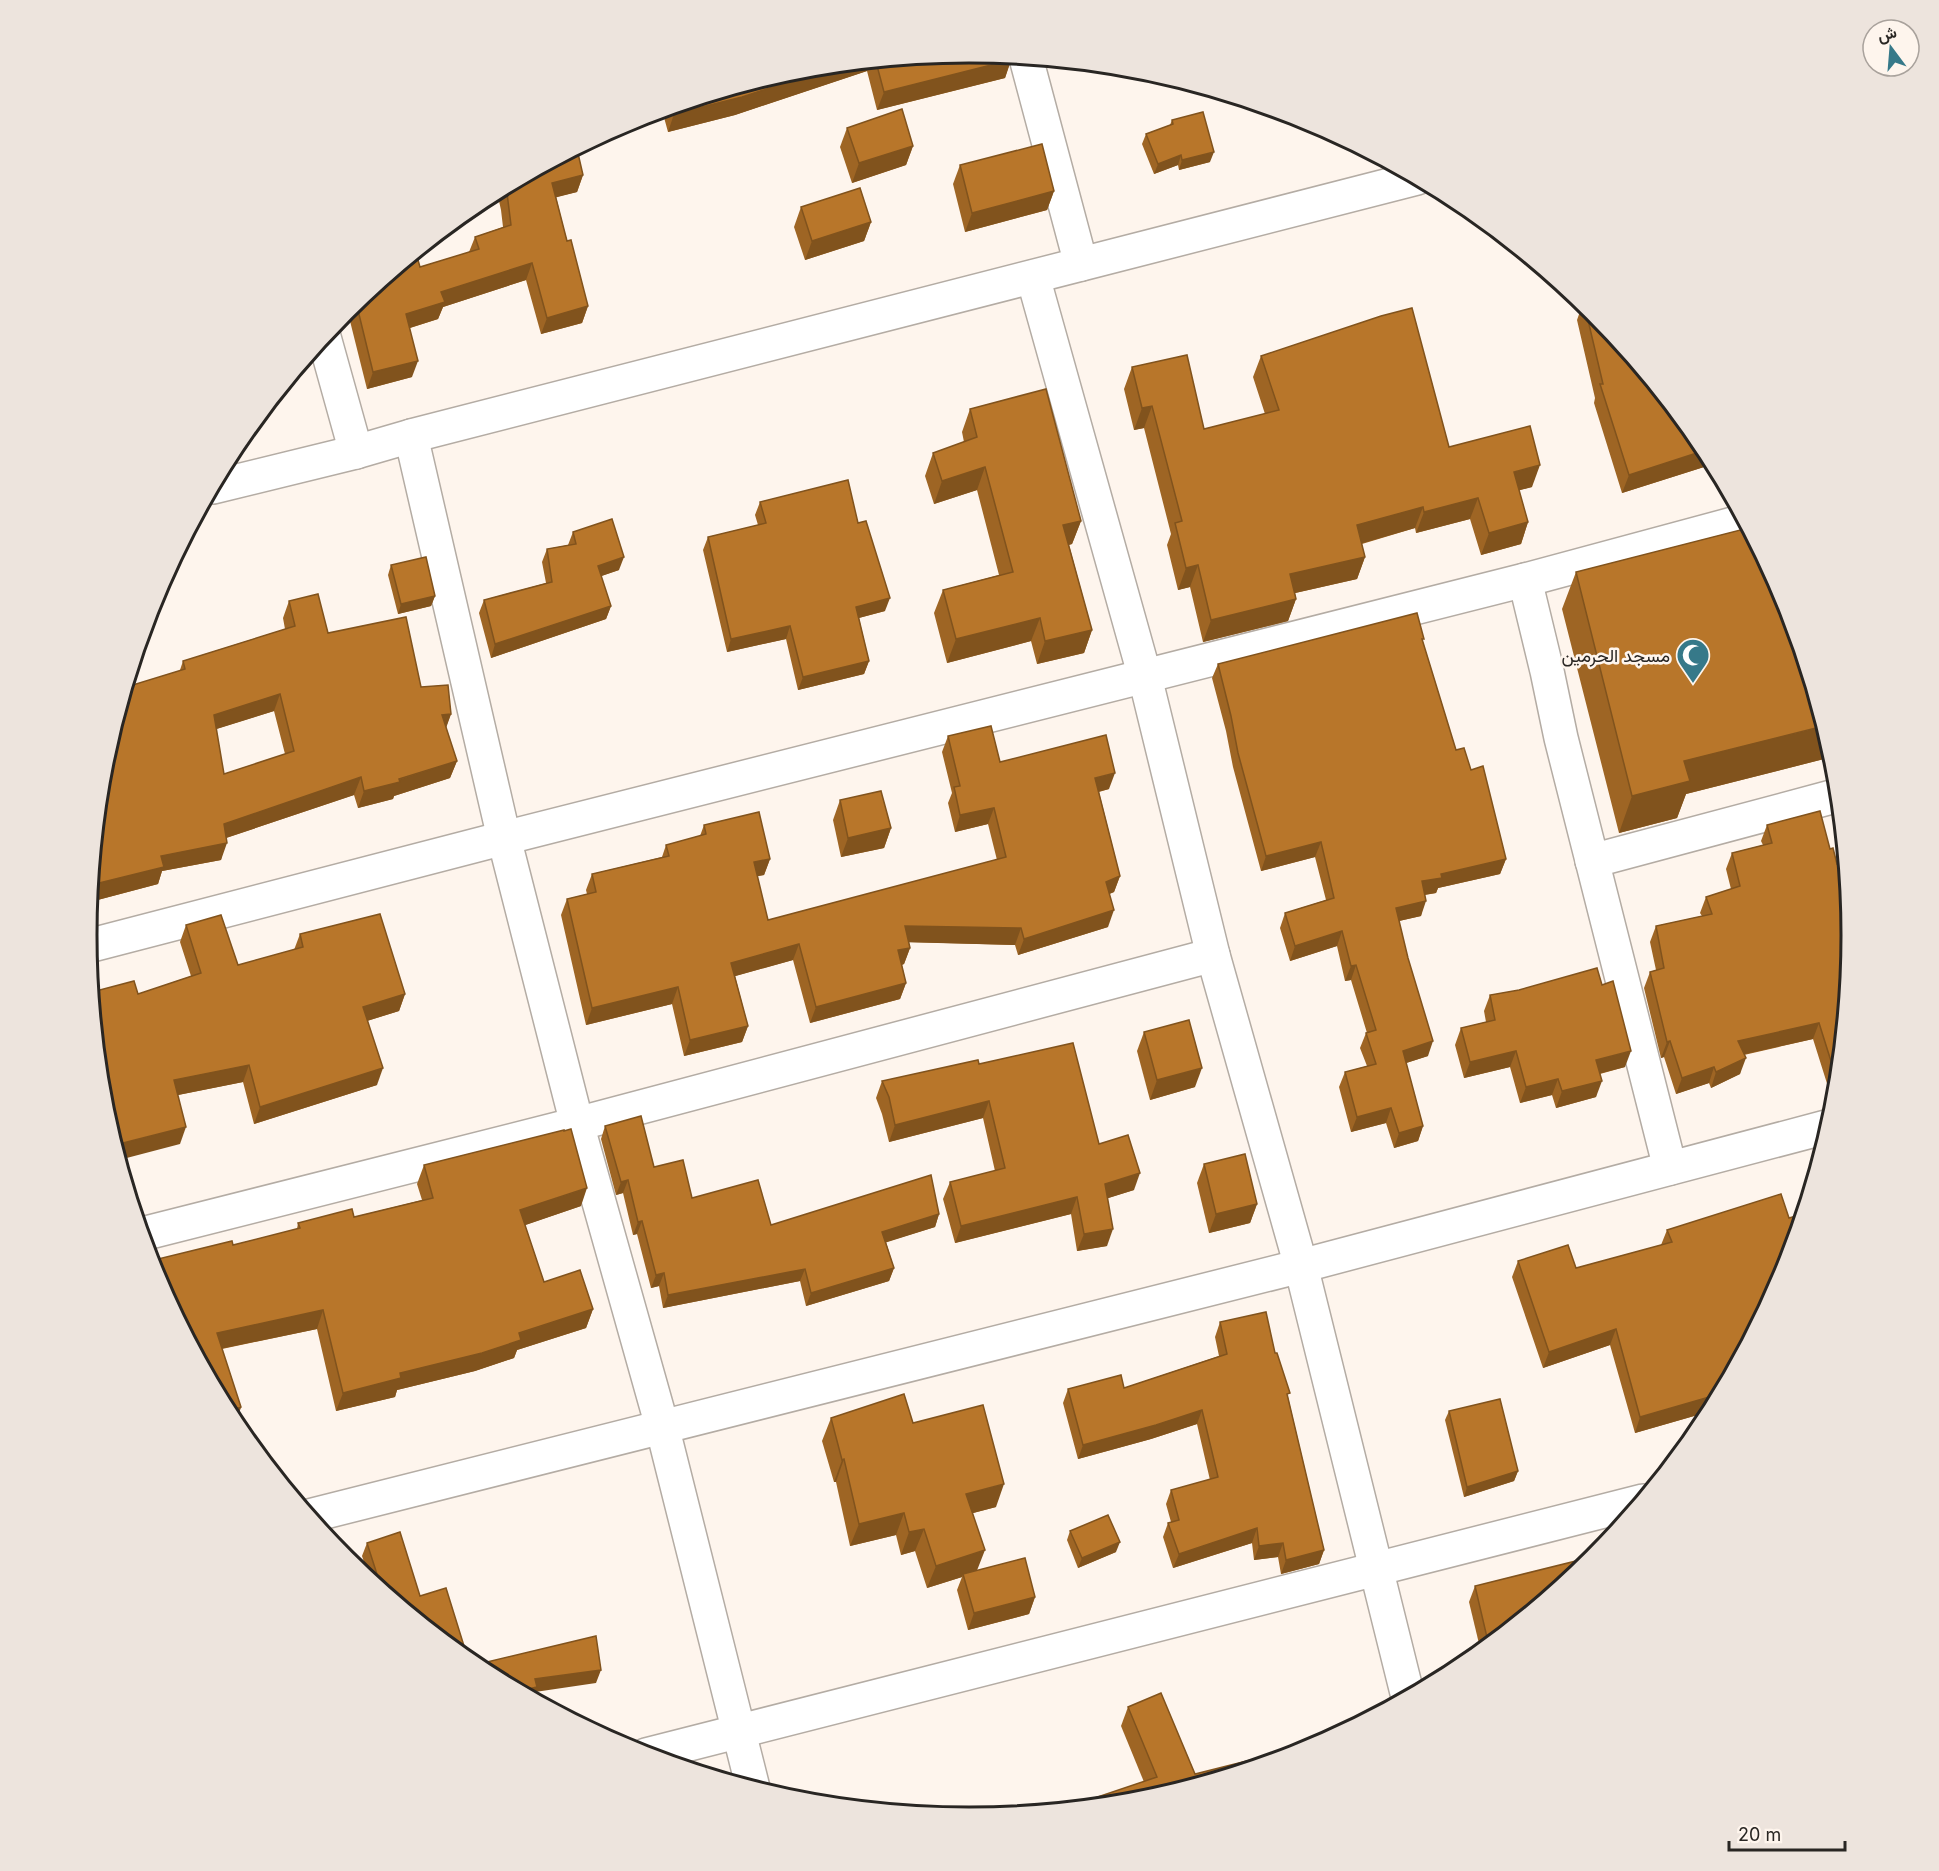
<svg xmlns="http://www.w3.org/2000/svg" width="1939" height="1871" viewBox="0 0 1939 1871" font-family="Inter,Vazirmatn,sans-serif">
	<style>
		.lines { fill: none; stroke-linecap: round; stroke-linejoin: round }
		.minor-casing { stroke: #b4aca4; stroke-width: 36 }
		.tertiary-casing { stroke: #b4aca4; stroke-width: 36 }
		.minor { stroke: #fff; stroke-width: 33 }
		.tertiary { stroke: #fff; stroke-width: 33 }
		.wall { fill: #9e6524; fill-rule: evenodd }
		.shaded-wall { fill: #81531d }
		.building { fill: #b8762a; stroke: #81531d; stroke-width: 1.5; fill-rule: evenodd }
		.labels { text-anchor: middle; dominant-baseline: central; stroke-width: 5; stroke-linejoin: round; paint-order: stroke }
		.poi-label { font-size: 18px; fill: #292623; stroke: #fef5ed; text-anchor: end }
		.rim { fill: none; stroke: #292623; stroke-width: 3 }
	</style>
	<rect width="100%" height="100%" fill="#fef5ed"/>
	<g class="lines">
		<defs>
			<g id="minor">
				<polyline points="1026,58 1081,264"/>
				<polyline points="1033,277 1145,677 1213,955 1301,1266 1408,1697"/>
				<polyline points="324,337 356,452"/>
				<polyline points="411,436 504,838 577,1124 662,1426 753,1788"/>
				<polyline points="1525,580 1547,671 1561,738 1670,1168"/>
				<polyline points="1592,861 1839,795"/>
				<polyline points="88,946 504,838 1525,580 1744,521"/>
				<polyline points="142,1234 577,1124 1213,955"/>
				<polyline points="309,1516 1301,1266 1830,1126"/>
				<polyline points="646,1755 1643,1501"/>
			</g>
			<polyline id="tertiary" points="213,487 356,452 411,436 1417,178"/>
		</defs>
		<use href="#minor" class="minor-casing"/>
		<use href="#tertiary" class="tertiary-casing"/>
		<use href="#minor" class="minor"/>
		<use href="#tertiary" class="tertiary"/>
	</g>
	<g class="wall">
		<polygon points="970,52 1011,60 1005,78 877,110 867,71 735,115 668,132 662,110 798,69"/>
		<polygon points="1202,88 1214,91 1204,94"/>
		<polygon points="1172,120 1210,162 1179,170 1178,165 1154,174 1142,144 1146,134 1170,125"/>
		<polygon points="847,128 913,146 906,165 852,183 840,147"/>
		<polygon points="577,149 583,175 577,192 556,197 567,241 588,306 582,323 541,334 526,280 443,307 438,319 410,328 412,377 367,389 347,309 416,253 420,267 469,252 475,237 503,227 501,210 497,192"/>
		<polygon points="960,165 1054,191 1047,210 965,232 953,184"/>
		<polygon points="801,207 871,222 864,241 805,260 794,227"/>
		<polygon points="1583,303 1594,311 1704,467 1622,493 1594,403 1595,398 1577,320"/>
		<polygon points="1261,356 1532,487 1519,490 1528,522 1521,544 1481,555 1470,519 1416,533 1415,528 1362,544 1365,557 1357,579 1295,593 1296,599 1288,621 1203,642 1190,587 1178,590 1167,545 1171,534 1144,428 1134,430 1124,389 1132,367 1204,429 1265,414 1253,377"/>
		<polygon points="970,409 1081,521 1072,544 1069,545 1092,630 1084,653 1037,664 1031,641 947,663 934,613 943,590 999,575 977,490 934,504 925,476 933,453 964,442 962,432"/>
		<polygon points="760,502 858,523 885,611 859,618 869,661 864,674 798,690 786,639 727,652 703,550 708,537 758,525 755,515"/>
		<polygon points="573,532 619,570 601,576 611,606 606,619 491,658 479,613 484,600 546,583 542,562 547,549 568,545"/>
		<polygon points="391,565 435,596 431,606 398,614 388,575"/>
		<polygon points="1576,572 1824,759 1686,794 1677,818 1619,833 1562,609"/>
		<path d="M289 601 328 633 421 687 451 714 446 727 457 761 450 778 394 796 393 799 358 808 354 795 226 838 221 860 162 871 158 884 90 902 104 763 180 670 183 661 285 629 283 618ZM274 711 285 754 224 774 216 729Z"/>
		<polygon points="1423,642 1456,750 1471,770 1506,859 1500,874 1438,888 1436,893 1425,895 1421,916 1399,921 1428,1056 1406,1063 1423,1126 1418,1141 1394,1148 1386,1123 1351,1132 1339,1087 1345,1072 1367,1066 1360,1048 1366,1033 1367,1033 1351,980 1345,981 1337,946 1290,961 1280,928 1285,913 1326,900 1315,857 1261,871 1233,767 1226,731 1212,678 1218,664"/>
		<polygon points="948,736 1000,762 1109,789 1099,792 1120,876 1114,892 1109,894 1108,927 1018,955 1015,945 908,942 910,948 904,964 902,965 906,983 900,999 810,1023 793,960 735,976 748,1026 742,1042 684,1056 672,1004 586,1025 561,915 567,899 587,894 586,890 592,874 662,857 666,845 700,836 704,825 770,859 764,875 757,876 768,920 997,860 988,824 955,832 948,803 952,793 942,752"/>
		<polygon points="840,800 891,828 884,848 841,857 833,820"/>
		<polygon points="1820,811 1837,1090 1830,1093 1813,1039 1744,1055 1740,1074 1711,1088 1709,1083 1676,1094 1664,1057 1661,1058 1644,988 1650,972 1656,970 1650,942 1656,926 1702,916 1700,913 1706,897 1731,889 1726,869 1732,853 1763,845 1761,841 1767,825"/>
		<polygon points="186,925 238,965 294,950 300,934 405,994 399,1011 367,1021 377,1085 254,1124 243,1082 178,1095 180,1144 103,1107 92,992 138,994 191,976 180,942"/>
		<polygon points="1490,995 1625,1067 1600,1074 1596,1097 1556,1108 1552,1095 1520,1103 1510,1067 1464,1078 1455,1045 1461,1028 1486,1022 1484,1011"/>
		<polygon points="1144,1032 1195,1087 1150,1100 1137,1051"/>
		<polygon points="979,1064 1099,1144 1134,1190 1108,1198 1107,1246 1077,1251 1071,1214 955,1243 943,1199 950,1182 995,1171 983,1118 889,1142 882,1114 876,1098 882,1081"/>
		<polygon points="605,1126 692,1198 771,1225 939,1214 935,1227 886,1242 894,1268 889,1281 806,1306 800,1281 663,1308 659,1286 651,1288 637,1234 633,1235 623,1193 616,1195 601,1139"/>
		<polygon points="1204,1164 1257,1204 1250,1223 1209,1233 1197,1183"/>
		<polygon points="424,1165 581,1206 525,1225 544,1282 593,1309 586,1328 517,1350 514,1358 475,1371 397,1390 395,1397 336,1411 317,1329 222,1349 241,1407 235,1425 154,1273 158,1259 233,1245 297,1229 298,1223 354,1217 422,1200 417,1184"/>
		<polygon points="1667,1230 1785,1274 1709,1416 1708,1412 1635,1433 1610,1345 1543,1368 1512,1277 1518,1261 1576,1268 1661,1245"/>
		<polygon points="1220,1322 1275,1353 1288,1397 1324,1550 1319,1564 1281,1574 1278,1557 1254,1560 1252,1543 1173,1568 1163,1537 1168,1523 1171,1522 1166,1504 1171,1490 1210,1480 1197,1424 1151,1439 1078,1459 1063,1403 1068,1389 1124,1388 1219,1356 1215,1337"/>
		<polygon points="1449,1411 1518,1471 1514,1481 1464,1497 1445,1420"/>
		<polygon points="831,1418 913,1423 996,1507 973,1513 977,1570 1035,1597 1029,1614 968,1630 957,1590 962,1577 927,1588 915,1551 901,1555 896,1535 850,1546 836,1482 834,1482 822,1441"/>
		<polygon points="1070,1531 1116,1552 1078,1568 1067,1540"/>
		<polygon points="367,1543 420,1596 469,1662 370,1580 362,1556"/>
		<polygon points="1589,1564 1481,1652 1469,1602 1475,1586"/>
		<polygon points="1128,1707 1195,1774 1144,1782 1121,1726"/>
	</g>
	<g class="shaded-wall">
		<polygon points="1011,60 1005,78 877,110 884,92"/>
		<polygon points="871,62 867,71 735,115 668,132 674,114 837,66"/>
		<polygon points="1206,89 1214,91 1204,94"/>
		<polygon points="913,146 906,165 852,183 859,163"/>
		<polygon points="1214,152 1210,162 1179,170 1182,160"/>
		<polygon points="1181,155 1178,165 1154,174 1158,164"/>
		<polygon points="583,175 577,192 546,200 552,183"/>
		<polygon points="1054,191 1047,210 965,232 972,213"/>
		<polygon points="871,222 864,241 805,260 812,241"/>
		<polygon points="532,263 526,280 443,307 438,319 400,331 406,314 441,292"/>
		<polygon points="588,306 582,323 541,334 547,318"/>
		<polygon points="418,361 412,377 367,389 373,372"/>
		<polygon points="1152,406 1144,428 1134,430 1142,408"/>
		<polygon points="1706,450 1709,454 1704,467 1622,493 1629,475"/>
		<polygon points="1540,465 1532,487 1506,494 1514,472"/>
		<polygon points="985,467 977,490 934,504 942,481"/>
		<polygon points="1478,498 1470,519 1416,533 1424,512"/>
		<polygon points="1423,507 1415,528 1349,547 1357,525"/>
		<polygon points="1081,521 1072,544 1055,548 1063,525"/>
		<polygon points="1528,522 1521,544 1481,555 1489,533"/>
		<polygon points="624,557 619,570 593,579 598,566"/>
		<polygon points="1365,557 1357,579 1282,596 1290,574"/>
		<polygon points="1198,565 1190,587 1178,590 1186,568"/>
		<polygon points="435,596 431,606 398,614 401,604"/>
		<polygon points="890,598 885,611 851,620 856,607"/>
		<polygon points="1296,599 1288,621 1203,642 1211,620"/>
		<polygon points="611,606 606,619 491,658 495,644"/>
		<polygon points="1040,618 1031,641 947,663 956,639"/>
		<polygon points="790,626 786,639 727,652 731,639"/>
		<polygon points="1092,630 1084,653 1037,664 1045,641"/>
		<polygon points="869,661 864,674 798,690 803,677"/>
		<polygon points="280,694 274,711 207,732 214,715"/>
		<polygon points="451,714 445,731 442,715"/>
		<polygon points="1824,726 1829,743 1824,759 1686,794 1677,818 1619,833 1632,796 1684,761"/>
		<polygon points="457,761 450,778 394,796 393,799 358,808 364,791"/>
		<polygon points="1115,773 1109,789 1089,794 1095,778"/>
		<polygon points="361,777 354,795 217,841 224,824"/>
		<polygon points="994,808 988,824 955,832 960,815"/>
		<polygon points="891,828 884,848 841,857 848,838"/>
		<polygon points="1321,842 1315,857 1261,871 1266,856"/>
		<polygon points="227,843 221,860 162,871 158,884 90,902 91,885 161,856"/>
		<polygon points="770,859 764,875 748,878 754,862"/>
		<polygon points="1506,859 1500,874 1438,888 1436,893 1416,896 1422,881 1441,874"/>
		<polygon points="1120,876 1114,892 1100,898 1106,882"/>
		<polygon points="1426,901 1421,916 1390,923 1396,908"/>
		<polygon points="1114,910 1108,927 1018,955 1024,939"/>
		<polygon points="905,926 1021,928 1015,945 899,942"/>
		<polygon points="1342,931 1337,946 1290,961 1295,946"/>
		<polygon points="799,944 793,960 725,979 731,963"/>
		<polygon points="910,948 904,964 892,967 898,950"/>
		<polygon points="1356,965 1351,980 1345,981 1351,966"/>
		<polygon points="906,983 900,999 810,1023 816,1007"/>
		<polygon points="678,987 672,1004 586,1025 592,1008"/>
		<polygon points="405,994 399,1011 357,1024 363,1007"/>
		<polygon points="1819,1023 1813,1039 1732,1057 1738,1041"/>
		<polygon points="748,1026 742,1042 684,1056 690,1040"/>
		<polygon points="1433,1041 1428,1056 1397,1066 1403,1051"/>
		<polygon points="1670,1041 1664,1057 1661,1058 1667,1042"/>
		<polygon points="1516,1051 1510,1067 1464,1078 1470,1062"/>
		<polygon points="1631,1051 1625,1067 1590,1076 1596,1060"/>
		<polygon points="1746,1058 1740,1074 1711,1088 1716,1072"/>
		<polygon points="249,1065 243,1082 168,1097 174,1080"/>
		<polygon points="1714,1067 1709,1083 1676,1094 1682,1078"/>
		<polygon points="383,1068 377,1085 254,1124 260,1107"/>
		<polygon points="1202,1068 1195,1087 1150,1100 1157,1080"/>
		<polygon points="1839,1076 1837,1090 1830,1093 1836,1077"/>
		<polygon points="1558,1079 1552,1095 1520,1103 1526,1087"/>
		<polygon points="1602,1081 1596,1097 1556,1108 1562,1091"/>
		<polygon points="989,1101 983,1118 889,1142 895,1125"/>
		<polygon points="1391,1108 1386,1123 1351,1132 1357,1117"/>
		<polygon points="1423,1126 1418,1141 1394,1148 1399,1133"/>
		<polygon points="186,1127 180,1144 119,1160 115,1145"/>
		<polygon points="1140,1173 1134,1190 1099,1201 1105,1184"/>
		<polygon points="628,1180 623,1193 616,1195 621,1182"/>
		<polygon points="587,1188 581,1206 514,1229 520,1210"/>
		<polygon points="1077,1197 1071,1214 955,1243 961,1226"/>
		<polygon points="1257,1204 1250,1223 1209,1233 1216,1214"/>
		<polygon points="939,1214 935,1227 878,1245 882,1232"/>
		<polygon points="642,1221 637,1234 633,1235 638,1222"/>
		<polygon points="1113,1229 1107,1246 1077,1251 1084,1234"/>
		<polygon points="894,1268 889,1281 806,1306 811,1293"/>
		<polygon points="805,1269 800,1281 663,1308 668,1295"/>
		<polygon points="664,1273 659,1286 651,1288 656,1275"/>
		<polygon points="593,1309 586,1328 517,1350 514,1358 475,1371 397,1390 395,1397 336,1411 343,1393 400,1373"/>
		<polygon points="323,1310 317,1329 210,1351 217,1333"/>
		<polygon points="1616,1329 1610,1345 1543,1368 1549,1352"/>
		<polygon points="1713,1396 1708,1412 1635,1433 1640,1417"/>
		<polygon points="1718,1399 1709,1416 1715,1400"/>
		<polygon points="241,1407 235,1425 228,1412"/>
		<polygon points="1202,1410 1197,1424 1151,1439 1078,1459 1083,1445"/>
		<polygon points="844,1459 836,1482 834,1482 842,1460"/>
		<polygon points="1518,1471 1514,1481 1464,1497 1467,1487"/>
		<polygon points="1004,1484 996,1507 958,1517 966,1494"/>
		<polygon points="904,1513 896,1535 850,1546 859,1524"/>
		<polygon points="1257,1528 1252,1543 1173,1568 1179,1554"/>
		<polygon points="924,1529 915,1551 901,1555 909,1532"/>
		<polygon points="1120,1542 1116,1552 1078,1568 1082,1558"/>
		<polygon points="1283,1543 1278,1557 1254,1560 1259,1546"/>
		<polygon points="985,1550 976,1573 963,1574 962,1577 927,1588 936,1566"/>
		<polygon points="1324,1550 1319,1564 1281,1574 1286,1560"/>
		<polygon points="1035,1597 1029,1614 968,1630 974,1613"/>
		<polygon points="601,1670 596,1683 535,1692 533,1698 519,1691 535,1679"/>
	</g>
	<g class="building">
		<polygon points="970,52 1010,56 1011,60 884,92 876,62"/>
		<polygon points="837,66 742,97 674,114 673,107 798,69"/>
		<polygon points="902,109 913,146 859,163 847,128"/>
		<polygon points="1203,112 1214,152 1182,160 1181,155 1158,164 1146,134 1173,124 1172,120"/>
		<polygon points="1042,144 1054,191 972,213 960,165"/>
		<polygon points="577,149 583,175 552,183 567,241 571,240 588,306 547,318 532,263 441,292 445,302 406,314 418,361 373,372 356,302 416,253 420,267 479,249 475,237 511,225 507,193 506,187"/>
		<polygon points="860,188 871,222 812,241 801,207"/>
		<polygon points="1584,303 1594,311 1704,445 1706,450 1629,475 1600,384 1603,384"/>
		<polygon points="1412,308 1449,447 1530,426 1540,465 1514,472 1528,522 1489,533 1478,498 1424,512 1423,507 1357,525 1365,557 1290,574 1296,599 1211,620 1198,565 1186,568 1175,523 1182,521 1152,406 1142,408 1132,367 1187,355 1204,429 1279,410 1261,356 1381,316"/>
		<polygon points="1046,389 1081,521 1063,525 1092,630 1045,641 1040,618 956,639 943,590 1013,572 985,467 942,481 933,453 977,437 970,409"/>
		<polygon points="848,480 858,523 866,521 890,598 856,607 869,661 803,677 790,626 731,639 708,537 766,523 760,502"/>
		<polygon points="612,519 624,557 598,566 611,606 495,644 484,600 552,582 547,549 576,544 573,532"/>
		<polygon points="1748,528 1785,598 1824,726 1684,761 1690,781 1632,796 1576,572"/>
		<polygon points="426,557 435,596 401,604 391,565"/>
		<path d="M318 594 328 633 406 617 421 687 448 685 451 714 442 715 457 761 399 779 400 782 364 791 361 777 224 824 227 843 161 856 164 867 91 885 104 763 126 687 185 669 183 661 295 626 289 601ZM280 694 294 751 224 774 214 715Z"/>
		<polygon points="1417,613 1424,639 1422,639 1456,750 1464,748 1471,770 1483,766 1506,859 1441,874 1442,878 1422,881 1426,901 1396,908 1408,958 1433,1041 1403,1051 1423,1126 1399,1133 1391,1108 1357,1117 1345,1072 1376,1064 1366,1033 1376,1030 1356,965 1351,966 1342,931 1295,946 1285,913 1334,898 1321,842 1266,856 1238,753 1231,716 1218,664"/>
		<polygon points="991,726 1000,762 1106,735 1115,773 1095,778 1120,876 1106,882 1114,910 1024,939 1021,928 905,926 910,948 898,950 906,983 816,1007 799,944 731,963 748,1026 690,1040 678,987 592,1008 567,899 596,892 592,874 669,856 666,845 706,834 704,825 759,812 770,859 754,862 768,920 1006,857 994,808 960,815 954,787 960,786 948,736"/>
		<polygon points="881,791 891,828 848,838 840,800"/>
		<polygon points="1820,811 1830,849 1833,848 1837,864 1845,862 1852,936 1839,1076 1836,1077 1819,1023 1738,1041 1746,1058 1716,1072 1714,1067 1682,1078 1670,1041 1667,1042 1650,972 1664,968 1656,926 1712,914 1706,897 1740,886 1732,853 1772,843 1767,825"/>
		<polygon points="380,914 405,994 363,1007 383,1068 260,1107 249,1065 174,1080 186,1127 115,1145 103,1107 101,1088 109,1086 98,1054 97,1041 101,1040 94,1015 92,992 134,981 138,994 201,973 186,925 221,915 238,965 303,947 300,934"/>
		<polygon points="1597,968 1602,985 1613,981 1631,1051 1596,1060 1602,1081 1562,1091 1558,1079 1526,1087 1516,1051 1470,1062 1461,1028 1495,1020 1490,995 1519,990"/>
		<polygon points="1189,1020 1202,1068 1157,1080 1144,1032"/>
		<polygon points="1073,1043 1099,1144 1128,1135 1140,1173 1105,1184 1113,1229 1084,1234 1077,1197 961,1226 950,1182 1005,1168 989,1101 895,1125 889,1097 882,1081 978,1060 979,1064"/>
		<polygon points="641,1116 654,1167 683,1160 692,1198 758,1180 771,1225 931,1175 939,1214 882,1232 894,1268 811,1293 805,1269 668,1295 664,1273 656,1275 642,1221 638,1222 628,1180 621,1182 605,1126"/>
		<polygon points="571,1129 587,1188 520,1210 544,1282 580,1270 593,1309 519,1333 521,1340 482,1353 400,1373 401,1378 343,1393 323,1310 217,1333 241,1407 228,1412 167,1297 158,1259 232,1241 233,1245 300,1228 298,1223 352,1209 354,1217 433,1198 424,1165 564,1130 564,1131"/>
		<polygon points="1245,1154 1257,1204 1216,1214 1204,1164"/>
		<polygon points="1781,1194 1789,1218 1803,1214 1785,1274 1718,1399 1715,1400 1713,1396 1640,1417 1616,1329 1549,1352 1518,1261 1568,1245 1576,1268 1672,1242 1667,1230"/>
		<polygon points="1266,1312 1275,1353 1277,1353 1290,1393 1287,1394 1324,1550 1286,1560 1283,1543 1259,1546 1257,1528 1179,1554 1168,1523 1179,1520 1171,1490 1218,1477 1202,1410 1156,1425 1083,1445 1068,1389 1121,1375 1124,1388 1227,1354 1220,1322"/>
		<polygon points="904,1394 913,1423 983,1405 1004,1484 966,1494 985,1550 936,1566 924,1529 909,1532 904,1513 859,1524 844,1459 842,1460 831,1418"/>
		<polygon points="1500,1399 1518,1471 1467,1487 1449,1411"/>
		<polygon points="1108,1515 1120,1542 1082,1558 1070,1531"/>
		<polygon points="400,1532 420,1596 446,1588 469,1662 382,1590 367,1543"/>
		<polygon points="1025,1558 1035,1597 974,1613 963,1574"/>
		<polygon points="1588,1558 1589,1564 1489,1646 1475,1586"/>
		<polygon points="596,1636 601,1670 535,1679 537,1687 519,1691 479,1669 474,1665"/>
		<polygon points="1161,1693 1195,1774 1267,1756 1269,1763 1141,1802 1059,1810 1157,1777 1128,1707"/>
	</g>
	<defs>
		<symbol id="mosque-pin" viewBox="-11 -11 22 30"><path d="M0 17L-7.5 6A9.5 9.5 0 1 1 7.5 6Z" fill="#367989" stroke="#fef5ed"/><path d="M3.5-4.9A6 6 0 1 0 3.5 4.9A5 5 0 1 1 3.5-4.9Z" fill="#fff"/></symbol>
	</defs>
	<g fill-rule="evenodd">
		<use href="#mosque-pin" x="1674" y="636" width="38" height="52"/>
	</g>
	<g class="labels">
		<g class="poi-label">
			<text x="1670" y="655">مسجد الحرمين</text>
		</g>
	</g>
	<path d="M0 0H1939V1871H0ZM97 935a872 872 0 1 1 1744 0a872 872 0 1 1-1744 0Z" fill="#ede4dd" fill-rule="evenodd"/>
	<path class="rim" d="M97 935a872 872 0 1 1 1744 0a872 872 0 1 1-1744 0Z"/>
	<g transform="translate(1891 48) rotate(344)"><circle r="28" fill="#fef5ed" stroke="#a9a29c" stroke-width="1.5"/>
	<path d="M0-4.5L10 22L0 15L-10 22Z" fill="#367989"/>
	<text y="-9" font-size="16" font-weight="bold" text-anchor="middle" fill="#292623">ش</text>
	</g>
	<path d="M1729 1841v9h116v-9" fill="none" stroke="#292623" stroke-width="3"/>
	<text x="1738" y="1841" font-size="18" fill="#292623" stroke="#fef5ed" stroke-width="4.5" paint-order="stroke">20 m</text>
</svg>
